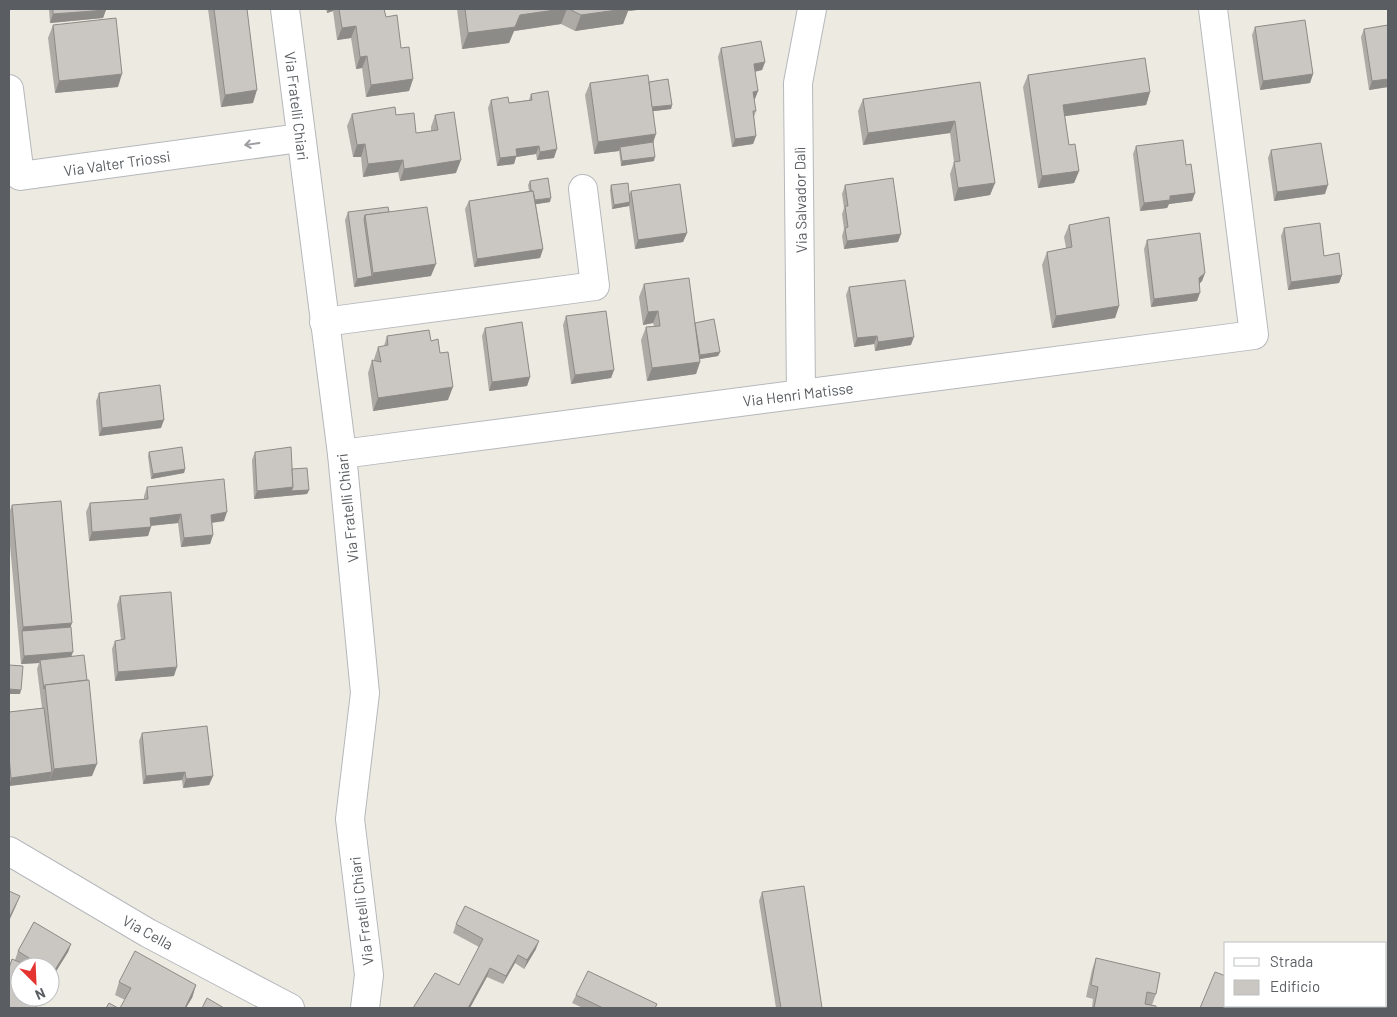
<svg xmlns="http://www.w3.org/2000/svg" width="1397" height="1017" viewBox="0 0 1397 1017" font-family="Barlow,sans-serif">
	<style>
		.lines { fill: none; stroke-linecap: round; stroke-linejoin: round }
		.minor-casing { stroke: #b5b8bc; stroke-width: 30 }
		.tertiary-casing { stroke: #b5b8bc; stroke-width: 30 }
		.minor { stroke: #fff; stroke-width: 28 }
		.tertiary { stroke: #fff; stroke-width: 28 }
		.wall { fill: #aeaaa6 }
		.shaded-wall { fill: #8d8b87 }
		.building { fill: #cac6c1; stroke: #8d8b87 }
		.oneway { stroke: #9c9ea1 }
		.labels { text-anchor: middle; dominant-baseline: central; stroke-width: 4; stroke-linejoin: round; paint-order: stroke }
		.street-label { font-size: 15px; fill: #5a5e62; stroke: #fff }
	</style>
	<rect width="100%" height="100%" fill="#edeae2"/>
	<g class="lines">
		<defs>
			<g id="minor">
				<polyline points="285,9 342,454 365,693 350,819 369,975 365,1008"/>
				<polyline points="9,89 20,176 300,138"/>
				<polyline points="324,322 595,286 583,189"/>
				<polyline points="801,393 798,83 812,9"/>
				<polyline points="342,454 1254,335 1213,9"/>
			</g>
			<polyline id="tertiary" points="9,851 148,933 290,1008"/>
		</defs>
		<use href="#minor" class="minor-casing"/>
		<use href="#tertiary" class="tertiary-casing"/>
		<use href="#minor" class="minor"/>
		<use href="#tertiary" class="tertiary"/>
	</g>
	<g class="wall">
		<polygon points="49,9 106,9 103,18 50,23"/>
		<polygon points="208,9 247,9 253,103 221,107"/>
		<polygon points="326,9 384,9 386,17 401,48 413,79 409,91 366,97 362,68 356,69 351,38 337,40 333,11 327,13"/>
		<polygon points="457,9 646,9 628,11 623,24 575,31 561,24 514,31 509,43 462,49"/>
		<polygon points="53,25 118,87 55,93 48,38"/>
		<polygon points="1255,27 1313,74 1310,83 1260,90 1252,35"/>
		<polygon points="1364,29 1388,87 1369,90 1361,37"/>
		<polygon points="721,48 765,62 762,70 755,72 758,91 754,100 756,111 754,117 756,136 753,144 732,147 718,57"/>
		<polygon points="1028,75 1150,92 1146,105 1065,116 1069,145 1079,171 1074,183 1038,188 1023,87"/>
		<polygon points="649,82 672,105 671,109 653,111 654,161 621,166 619,151 594,154 585,95 590,83"/>
		<polygon points="980,82 995,183 990,195 954,201 950,174 954,162 950,133 863,145 858,111 863,99"/>
		<polygon points="531,94 554,158 537,160 536,154 516,157 514,164 497,166 488,108 491,100 509,103 529,100"/>
		<polygon points="352,114 396,115 416,133 431,131 431,127 435,115 456,173 400,181 398,172 363,177 361,157 353,157 347,126"/>
		<polygon points="1136,146 1195,193 1192,201 1169,204 1167,208 1140,211 1133,154"/>
		<polygon points="1271,150 1325,194 1274,201 1268,158"/>
		<polygon points="530,181 550,202 536,204 543,249 540,258 474,267 465,209 469,201 529,191 528,185"/>
		<polygon points="611,185 629,195 631,191 687,233 683,242 635,249 629,206 612,209 610,190"/>
		<polygon points="845,185 898,242 844,249 842,236 844,229 842,214 844,208 842,194"/>
		<polygon points="348,212 389,212 431,276 354,287 345,220"/>
		<polygon points="1069,225 1119,306 1115,318 1052,328 1042,265 1047,252 1066,248 1064,237"/>
		<polygon points="1284,228 1324,256 1342,275 1339,283 1288,290 1281,236"/>
		<polygon points="1147,240 1205,273 1202,281 1199,284 1197,301 1151,307 1144,249"/>
		<polygon points="644,284 695,323 720,352 718,356 700,359 700,362 696,374 647,381 641,340 646,327 654,326 653,323 643,325 639,297"/>
		<polygon points="849,287 911,345 875,351 874,344 854,347 846,295"/>
		<polygon points="566,316 614,370 611,378 571,384 563,325"/>
		<polygon points="485,328 530,377 527,386 489,391 482,336"/>
		<polygon points="387,336 431,341 448,400 373,411 368,373 372,360 374,361 374,359 378,347 384,346"/>
		<polygon points="99,393 161,428 99,436 96,401"/>
		<polygon points="149,452 185,469 184,473 151,479 148,456"/>
		<polygon points="255,452 292,469 309,490 307,494 254,499 252,460"/>
		<polygon points="147,487 224,521 212,523 213,535 210,544 181,547 178,523 151,526 148,536 89,541 86,512 90,503 144,499 144,496"/>
		<polygon points="12,505 71,627 71,657 92,776 9,786 9,712 42,708 37,669 39,663 21,664 9,535 9,513"/>
		<polygon points="120,596 174,676 115,681 112,649 115,641 121,640 117,605"/>
		<polygon points="142,733 213,776 209,785 183,788 182,780 143,784 139,741"/>
		<polygon points="762,892 822,1008 776,1008 759,901"/>
		<polygon points="34,922 71,944 68,952 50,981 50,967 20,967 20,997 40,997 36,1008 9,1008 9,968 12,959 17,961 15,960 18,951"/>
		<polygon points="456,924 536,949 524,969 515,963 503,984 487,977 459,985 479,947 453,933"/>
		<polygon points="1096,958 1156,994 1152,1005 1156,1008 1092,1008 1093,999 1086,997 1092,970"/>
		<polygon points="119,982 196,985 192,998 125,1000 115,995"/>
		<polygon points="576,995 657,1004 655,1008 583,1008 572,1003"/>
	</g>
	<g class="shaded-wall">
		<polygon points="328,9 334,9 333,11 327,13"/>
		<polygon points="562,9 567,9 561,24 514,31 509,43 462,49 468,33 520,15"/>
		<polygon points="623,9 646,9 628,11 623,24 575,31 581,15"/>
		<polygon points="106,10 103,18 50,23 53,14"/>
		<polygon points="356,26 351,38 337,40 342,28"/>
		<polygon points="367,56 362,68 356,69 360,57"/>
		<polygon points="765,62 762,70 751,72 754,64"/>
		<polygon points="122,74 118,87 55,93 59,81"/>
		<polygon points="1313,74 1310,83 1260,90 1263,81"/>
		<polygon points="413,79 409,91 366,97 371,85"/>
		<polygon points="1388,79 1388,87 1369,90 1372,81"/>
		<polygon points="257,90 253,103 221,107 225,95"/>
		<polygon points="758,91 755,99 750,100 753,92"/>
		<polygon points="1150,92 1146,105 1059,117 1063,105"/>
		<polygon points="672,105 671,109 647,112 648,108"/>
		<polygon points="955,121 950,133 863,145 868,133"/>
		<polygon points="656,134 652,146 620,147 619,151 594,154 598,142"/>
		<polygon points="756,136 753,144 732,147 735,139"/>
		<polygon points="365,144 361,157 353,157 357,145"/>
		<polygon points="539,146 536,154 516,157 514,164 497,166 500,158 516,149"/>
		<polygon points="557,149 554,158 537,160 540,152"/>
		<polygon points="655,157 654,161 621,166 622,161"/>
		<polygon points="403,160 398,172 363,177 368,164"/>
		<polygon points="461,160 456,173 400,181 404,169"/>
		<polygon points="1079,171 1074,183 1038,188 1042,176"/>
		<polygon points="995,183 990,195 954,201 958,188"/>
		<polygon points="1328,185 1325,194 1274,201 1277,192"/>
		<polygon points="1195,193 1192,201 1169,204 1167,208 1140,211 1144,203 1170,196"/>
		<polygon points="551,198 550,202 531,205 533,201"/>
		<polygon points="630,202 629,206 612,209 614,205"/>
		<polygon points="687,233 683,242 635,249 638,240"/>
		<polygon points="901,234 898,242 844,249 847,241"/>
		<polygon points="543,249 540,258 474,267 477,259"/>
		<polygon points="436,264 431,276 354,287 357,279 372,276 373,273"/>
		<polygon points="1205,273 1202,281 1196,287 1199,278"/>
		<polygon points="1342,275 1339,283 1288,290 1291,282"/>
		<polygon points="1200,293 1197,301 1151,307 1154,299"/>
		<polygon points="1119,306 1115,318 1052,328 1056,316"/>
		<polygon points="658,311 653,323 643,325 648,312"/>
		<polygon points="877,336 874,344 854,347 857,338"/>
		<polygon points="914,337 911,345 875,351 878,342"/>
		<polygon points="720,352 718,356 694,360 696,356"/>
		<polygon points="700,362 696,374 647,381 652,368"/>
		<polygon points="614,370 611,378 571,384 575,375"/>
		<polygon points="530,377 527,386 489,391 492,382"/>
		<polygon points="453,387 448,400 373,411 378,398"/>
		<polygon points="164,420 161,428 99,436 102,428"/>
		<polygon points="185,469 184,473 151,479 153,474"/>
		<polygon points="293,487 309,490 307,494 254,499 257,491"/>
		<polygon points="227,512 224,521 208,523 211,515"/>
		<polygon points="181,514 178,523 147,526 150,518"/>
		<polygon points="151,527 148,536 89,541 92,532"/>
		<polygon points="213,535 210,544 181,547 184,538"/>
		<polygon points="72,623 68,635 22,631 23,627"/>
		<polygon points="73,652 70,660 40,660 39,663 21,664 24,656"/>
		<polygon points="177,667 174,676 115,681 118,672"/>
		<polygon points="9,689 21,690 20,694 9,694"/>
		<polygon points="97,764 92,776 49,781 54,769"/>
		<polygon points="52,772 49,781 9,786 11,778"/>
		<polygon points="185,772 182,780 143,784 146,776"/>
		<polygon points="213,776 209,785 183,788 186,779"/>
		<polygon points="20,896 15,908 9,921 9,918"/>
		<polygon points="539,941 536,949 524,969 527,960"/>
		<polygon points="71,944 68,952 50,981 53,973"/>
		<polygon points="518,955 515,963 503,984 506,976"/>
		<polygon points="490,968 487,977 470,1008 468,1008"/>
		<polygon points="196,985 192,998 186,1008 185,1008"/>
	</g>
	<g class="building">
		<polygon points="53,9 106,9 106,10 53,14"/>
		<polygon points="214,9 247,9 257,90 225,95"/>
		<polygon points="339,9 384,9 386,17 397,15 401,48 409,47 413,79 371,85 367,56 360,57 356,26 342,28"/>
		<polygon points="465,9 562,9 520,15 515,27 468,33"/>
		<polygon points="569,9 624,9 581,15"/>
		<polygon points="116,18 122,74 59,81 53,25"/>
		<polygon points="1305,20 1313,74 1263,81 1255,27"/>
		<polygon points="1388,25 1388,79 1372,81 1364,29"/>
		<polygon points="761,41 765,62 754,64 758,91 753,92 756,111 753,111 756,136 735,139 721,48"/>
		<polygon points="1145,58 1150,92 1063,105 1069,145 1075,144 1079,171 1042,176 1028,75"/>
		<polygon points="648,75 656,134 598,142 590,83"/>
		<polygon points="668,79 672,105 652,107 649,82"/>
		<polygon points="980,82 995,183 958,188 954,162 960,161 955,121 868,133 863,99"/>
		<polygon points="548,91 557,149 540,152 539,146 516,149 517,156 500,158 491,100 508,97 509,103 532,100 531,94"/>
		<polygon points="395,107 396,115 414,113 416,133 438,130 435,115 454,112 461,160 404,169 403,160 368,164 365,144 357,145 352,114"/>
		<polygon points="1183,140 1186,165 1191,164 1195,193 1170,196 1170,200 1144,203 1136,146"/>
		<polygon points="653,142 655,157 622,161 620,147"/>
		<polygon points="1321,143 1328,185 1277,192 1271,150"/>
		<polygon points="548,178 551,198 535,200 533,191 531,191 530,181"/>
		<polygon points="893,178 901,234 847,241 845,228 848,227 845,206 848,206 845,185"/>
		<polygon points="628,183 630,202 614,205 611,185"/>
		<polygon points="680,184 687,233 638,240 631,191"/>
		<polygon points="533,191 543,249 477,259 469,201"/>
		<polygon points="388,207 389,212 365,215 364,219 372,276 357,279 348,212"/>
		<polygon points="427,207 436,264 373,273 365,215"/>
		<polygon points="1109,217 1119,306 1056,316 1047,252 1072,247 1069,225"/>
		<polygon points="1320,223 1324,256 1339,253 1342,275 1291,282 1284,228"/>
		<polygon points="1200,233 1205,273 1199,278 1200,293 1154,299 1147,240"/>
		<polygon points="689,278 700,362 652,368 646,327 660,326 658,311 648,312 644,284"/>
		<polygon points="905,280 914,337 878,342 877,336 857,338 849,287"/>
		<polygon points="606,311 614,370 575,375 566,316"/>
		<polygon points="714,319 720,352 700,355 695,323"/>
		<polygon points="522,322 530,377 492,382 485,328"/>
		<polygon points="429,330 431,341 438,339 440,353 448,352 453,387 378,398 372,360 381,362 378,347 388,345 387,336"/>
		<polygon points="160,385 164,420 102,428 99,393"/>
		<polygon points="182,447 185,469 153,474 149,452"/>
		<polygon points="291,447 293,487 257,491 255,452"/>
		<polygon points="307,468 309,490 291,491 293,487 292,469"/>
		<polygon points="224,479 227,512 211,515 213,535 184,538 181,514 150,518 151,527 92,532 90,503 148,499 147,487"/>
		<polygon points="61,501 72,623 23,627 12,505"/>
		<polygon points="171,592 177,667 118,672 115,641 125,639 120,596"/>
		<polygon points="71,627 73,652 24,656 22,631"/>
		<polygon points="84,655 87,680 45,685 44,689 40,660"/>
		<polygon points="9,665 23,666 21,690 9,689"/>
		<polygon points="89,680 97,764 54,769 45,685"/>
		<polygon points="44,708 52,772 11,778 9,756 9,712"/>
		<polygon points="207,726 213,776 186,779 185,772 146,776 142,733"/>
		<polygon points="804,886 822,1008 781,1008 762,892"/>
		<polygon points="9,891 20,896 9,918"/>
		<polygon points="465,906 539,941 527,960 518,955 506,976 490,968 468,1008 413,1008 435,973 459,985 483,939 456,924"/>
		<polygon points="34,922 71,944 53,973 50,971 50,967 43,967 18,951"/>
		<polygon points="135,951 196,985 185,1008 120,1008 131,988 119,982"/>
		<polygon points="1096,958 1160,973 1156,994 1147,992 1145,1004 1156,1006 1156,1008 1094,1008 1098,987 1091,985"/>
		<polygon points="12,959 31,967 20,967 20,997 40,997 35,1008 9,1008 9,968"/>
		<polygon points="588,971 657,1004 655,1008 603,1008 576,995"/>
		<polygon points="1215,972 1226,976 1226,1006 1305,1006 1305,1008 1200,1008"/>
		<polygon points="207,998 224,1008 202,1008"/>
		<polygon points="109,1003 118,1008 106,1008"/>
	</g>
	<defs><path id="oneway-shaft" d="M-6 0H5M1.5-3L5.5 0L1.5 3" fill="none" stroke-width="1.6" stroke-linecap="round" stroke-linejoin="round" transform="scale(1.25)"/></defs>
	<use class="oneway" href="#oneway-shaft" transform="translate(252 144) rotate(172)"/>
	<g class="labels">
		<g class="street-label">
			<text transform="translate(297 106) rotate(83)">Via Fratelli Chiari</text>
			<text transform="translate(117 163) rotate(-8)">Via Valter Triossi</text>
			<text transform="translate(800 200) rotate(-91)">Via Salvador Dalì</text>
			<text transform="translate(798 394) rotate(-7)">Via Henri Matisse</text>
			<text transform="translate(347 508) rotate(-96)">Via Fratelli Chiari</text>
			<text transform="translate(361 911) rotate(-97)">Via Fratelli Chiari</text>
			<text transform="translate(148 932) rotate(29)">Via Cella</text>
		</g>
	</g>
	<rect width="1397" height="1017" fill="none" stroke="#5a5e62" stroke-width="20"/>
	<rect x="1224" y="942" width="162" height="65" fill="#ffffff" stroke="#bdbfc0"/>
	<rect x="1234" y="958" width="25" height="8" fill="#ffffff" stroke="#bdbfc0"/>
	<text x="1270" y="967" font-size="15" fill="#5a5e62">Strada</text>
	<rect x="1234" y="980" width="25" height="15" fill="#cac6c1" stroke="#bdbfc0"/>
	<text x="1270" y="992" font-size="15" fill="#5a5e62">Edificio</text>
	<g transform="translate(35 982) rotate(156)"><circle r="24" fill="#ffffff" stroke="#bdbfc0"/>
	<path d="M0-4L9 19L0 12L-9 19Z" fill="#e53330"/>
	<text y="-8" font-size="14" font-weight="bold" text-anchor="middle" fill="#5a5e62">N</text>
	</g>
</svg>
